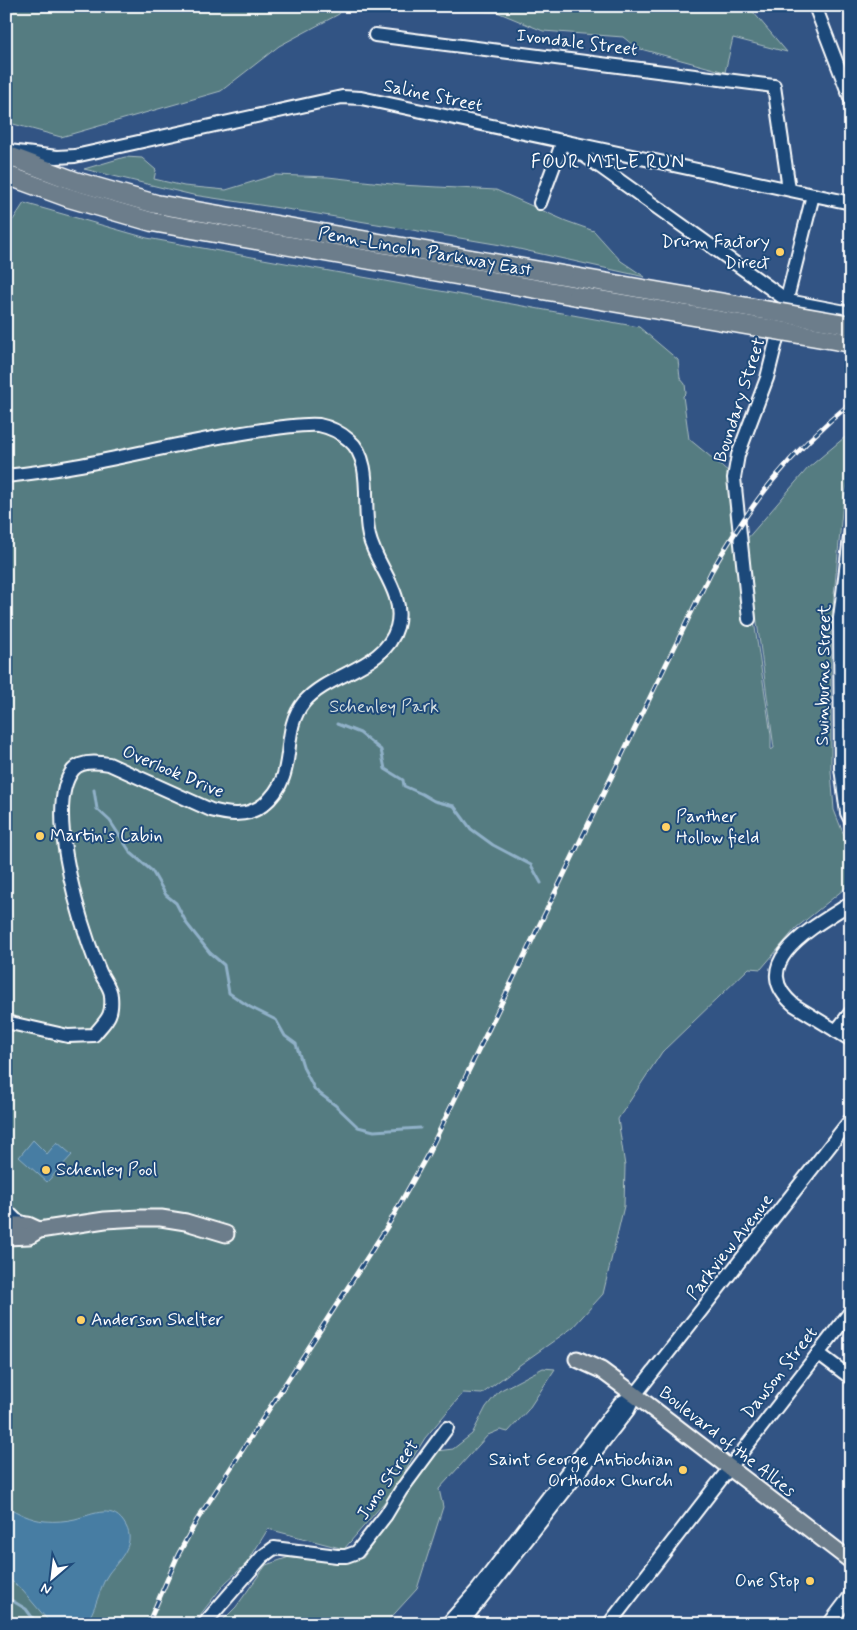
<svg xmlns="http://www.w3.org/2000/svg" width="857" height="1630" viewBox="0 0 857 1630" font-family="Mynerve,sans-serif">
	<style>
		.green { fill: #557b81; stroke: #aabdc0 }
		.water { fill: #467da3; stroke: #90b1c8 }
		.lines { fill: none; stroke-linecap: round; stroke-linejoin: round }
		.stream { stroke: #90b1c8; stroke-width: 3 }
		.minor-casing { stroke: #fff; stroke-width: 16 }
		.major-casing { stroke: #fff; stroke-width: 19 }
		.highway-casing { stroke: #fff; stroke-width: 21 }
		.minor { stroke: #1f4a7a; stroke-width: 12 }
		.major { stroke: #6c7d8b; stroke-width: 15 }
		.highway { stroke: #6c7d8b; stroke-width: 18 }
		.rail-casing { stroke: #fff; stroke-width: 5 }
		.rail { stroke: #1f4a7a; stroke-width: 3; stroke-dasharray: 9; stroke-linecap: butt }
		.highway-bridge-casing { stroke: #fff; stroke-width: 21; stroke-linecap: butt }
		.highway-bridge { stroke: #6c7d8b; stroke-width: 18 }
		.poi-dot { fill: #ffd166; stroke: #1f4a7a; stroke-width: 2 }
		.labels { text-anchor: middle; dominant-baseline: central; stroke-width: 4; stroke-linejoin: round; paint-order: stroke }
		.street-label { font-size: 18px; fill: #fff; stroke: #1f4a7a }
		.poi-label { font-size: 18px; fill: #fff; stroke: #1f4a7a; text-anchor: start }
		.park-label { font-size: 18px; fill: #d4dee0; stroke: #1f4a7a }
		.neighbourhood-label { font-size: 19px; letter-spacing: 1px; fill: #fff; stroke: #1f4a7a }
	</style>
	<rect width="100%" height="100%" fill="#325484"/>
	<filter id="ink" filterUnits="userSpaceOnUse"><feTurbulence type="fractalNoise" baseFrequency=".02" numOctaves="2"/><feDisplacementMap in="SourceGraphic" scale="10" xChannelSelector="R" yChannelSelector="G"/><feConvolveMatrix kernelMatrix="1 2 1 2 8 2 1 2 1" color-interpolation-filters="sRGB"/></filter>
	<g filter="url(#ink)">
		<g class="green">
			<polygon points="6,6 343,6 339,14 279,46 221,91 61,137 6,122"/>
			<polygon points="363,6 748,6 787,52 733,38 725,72 637,48 623,37 543,31 497,12 361,8"/>
			<polygon points="125,157 142,158 156,170 154,179 184,186 226,190 275,175 328,177 400,185 496,190 566,221 594,231 621,261 645,277 501,245 306,212 193,195 84,169"/>
			<polygon points="24,203 147,238 639,327 678,360 680,378 685,384 686,393 683,396 689,439 729,472 731,520 753,614 771,735 771,750 774,748 746,540 808,468 851,432 851,463 842,511 831,627 831,771 834,810 851,853 849,885 796,928 761,969 749,968 662,1052 618,1119 625,1166 624,1206 603,1294 572,1328 521,1364 482,1394 463,1393 425,1438 388,1498 344,1549 268,1529 247,1563 225,1583 193,1624 6,1624 6,224 13,220"/>
			<polygon points="851,598 851,768 846,656"/>
			<polygon points="543,1368 555,1369 528,1410 508,1432 500,1430 488,1435 439,1489 443,1507 417,1589 385,1624 219,1624 236,1607 266,1565 292,1556 363,1558 437,1451 453,1449 472,1434 486,1407 499,1391"/>
		</g>
		<g class="water">
			<polygon points="33,1140 47,1154 57,1142 72,1155 47,1182 19,1157"/>
			<path d="M6 1506C18 1513 31 1520 45 1521 55 1522 66 1521 75 1519 94 1514 114 1503 126 1526 136 1544 120 1559 109 1573 98 1588 97 1612 84 1624H51L23 1591 6 1576Z"/>
		</g>
		<g class="lines">
			<g class="stream">
				<polyline points="337,724 360,733 381,750 385,769 403,780 404,786 422,794 434,801 454,806 471,829 493,845 531,865 541,883"/>
				<polyline points="94,790 97,809 110,821 131,853 152,871 166,895 176,903 187,924 210,953 224,965 229,993 250,1007 276,1020 285,1036 296,1044 304,1069 315,1090 335,1105 358,1127 374,1131 420,1128"/>
				<polyline points="6,1597 26,1609 37,1624"/>
			</g>
			<defs>
				<g id="minor">
					<polyline points="815,6 851,100"/>
					<polyline points="375,35 774,86 789,189"/>
					<polyline points="9,151 57,157 75,156 342,97 361,98 851,203"/>
					<polyline points="540,203 563,141 602,168 788,301 851,313"/>
					<path d="M6 476C86 468 164 445 243 433 262 430 301 423 319 425 329 427 341 433 349 440 374 460 362 507 369 536 376 566 406 594 397 627 385 669 330 672 304 702 278 733 301 775 263 805 247 817 229 815 211 810L109 764C98 762 81 760 73 770 46 804 76 906 89 944 92 953 96 963 100 972 103 979 111 988 111 996 113 1017 106 1020 94 1035L68 1036 6 1022"/>
					<polyline points="851,529 840,618 841,768 847,813 851,821"/>
					<polyline points="749,619 734,478 738,455 767,378 813,195"/>
					<path d="M851 903C819 924 743 962 794 1005L851 1040"/>
					<polyline points="836,1031 851,1012"/>
					<polyline points="6,1210 16,1220 28,1225"/>
					<polyline points="818,1353 851,1378"/>
					<polyline points="204,1624 262,1557 274,1548 337,1556 346,1556 357,1552 386,1515 401,1490 447,1428"/>
					<polyline points="447,1624 478,1589 620,1403 635,1395"/>
					<polyline points="461,1624 628,1410 635,1395 851,1119"/>
					<polyline points="609,1624 851,1311"/>
					<polyline points="829,1624 851,1595"/>
				</g>
				<g id="major">
					<polyline points="6,1225 28,1225 39,1230"/>
					<polyline points="6,1237 29,1236 39,1230 105,1220 140,1218 161,1218 186,1222 226,1234"/>
					<polyline points="577,1359 601,1370 635,1395 851,1561"/>
				</g>
				<g id="highway">
					<polyline points="6,155 75,181 156,204 580,278"/>
					<polyline points="6,175 69,198 152,222 577,296"/>
				</g>
			</defs>
			<use href="#minor" class="minor-casing"/>
			<use href="#major" class="major-casing"/>
			<use href="#highway" class="highway-casing"/>
			<use href="#minor" class="minor"/>
			<use href="#major" class="major"/>
			<use href="#highway" class="highway"/>
			<defs>
				<path id="rail" d="M148 1624 178 1555 197 1520 387 1227 429 1152 711 572C751 503 789 453 851 403"/>
			</defs>
			<use href="#rail" class="rail-casing"/>
			<use href="#rail" class="rail"/>
			<defs>
				<g id="highway-bridge">
					<polyline points="580,278 851,325"/>
					<polyline points="577,296 851,343"/>
				</g>
			</defs>
			<use href="#highway-bridge" class="highway-bridge-casing"/>
			<use href="#highway-bridge" class="highway-bridge"/>
		</g>
	</g>
	<g class="poi-dot">
		<circle cx="780" cy="252" r="5"/>
		<circle cx="666" cy="827" r="5"/>
		<circle cx="40" cy="836" r="5"/>
		<circle cx="46" cy="1170" r="5"/>
		<circle cx="81" cy="1320" r="5"/>
		<circle cx="683" cy="1470" r="5"/>
		<circle cx="810" cy="1581" r="5"/>
	</g>
	<g class="labels">
		<g class="street-label">
			<text transform="translate(577 43) rotate(7)">Ivondale Street</text>
			<text transform="translate(433 96) rotate(12)">Saline Street</text>
			<text transform="translate(425 252) rotate(10)">Penn-Lincoln Parkway East</text>
			<text transform="translate(740 400) rotate(-72)">Boundary Street</text>
			<text transform="translate(824 675) rotate(-89)">Swinburne Street</text>
			<text transform="translate(173 772) rotate(23)">Overlook Drive</text>
			<text transform="translate(730 1247) rotate(-52)">Parkview Avenue</text>
			<text transform="translate(780 1373) rotate(-52)">Dawson Street</text>
			<text transform="translate(727 1442) rotate(38)">Boulevard of the Allies</text>
			<text transform="translate(388 1480) rotate(-55)">Juno Street</text>
		</g>
		<g class="poi-label">
			<text x="770" y="242" text-anchor="end">Drum Factory<tspan x="770" dy="21">Direct</tspan></text>
			<text x="676" y="817">Panther<tspan x="676" dy="21">Hollow field</tspan></text>
			<text x="50" y="836">Martin's Cabin</text>
			<text x="56" y="1170">Schenley Pool</text>
			<text x="91" y="1320">Anderson Shelter</text>
			<text x="673" y="1460" text-anchor="end">Saint George Antiochian<tspan x="673" dy="21">Orthodox Church</tspan></text>
			<text x="800" y="1581" text-anchor="end">One Stop</text>
		</g>
		<g class="park-label">
			<text x="384" y="707">Schenley Park</text>
		</g>
		<g class="neighbourhood-label">
			<text x="608" y="162">FOUR MILE RUN</text>
		</g>
	</g>
	<rect width="857" height="1630" fill="none" stroke="#1f4a7a" stroke-width="25"/>
	<rect x="12" y="12" width="832" height="1605" fill="none" stroke="#fff" stroke-width="2" filter="url(#ink)"/>
	<g transform="translate(52 1578) rotate(208)" stroke="#1f4a7a" stroke-width="4" paint-order="stroke">
	<path d="M0-4L9 19L0 12L-9 19Z" fill="#ffffff"/>
	<text y="-8" font-size="14" font-weight="bold" text-anchor="middle" fill="#ffffff">N</text>
	</g>
</svg>
